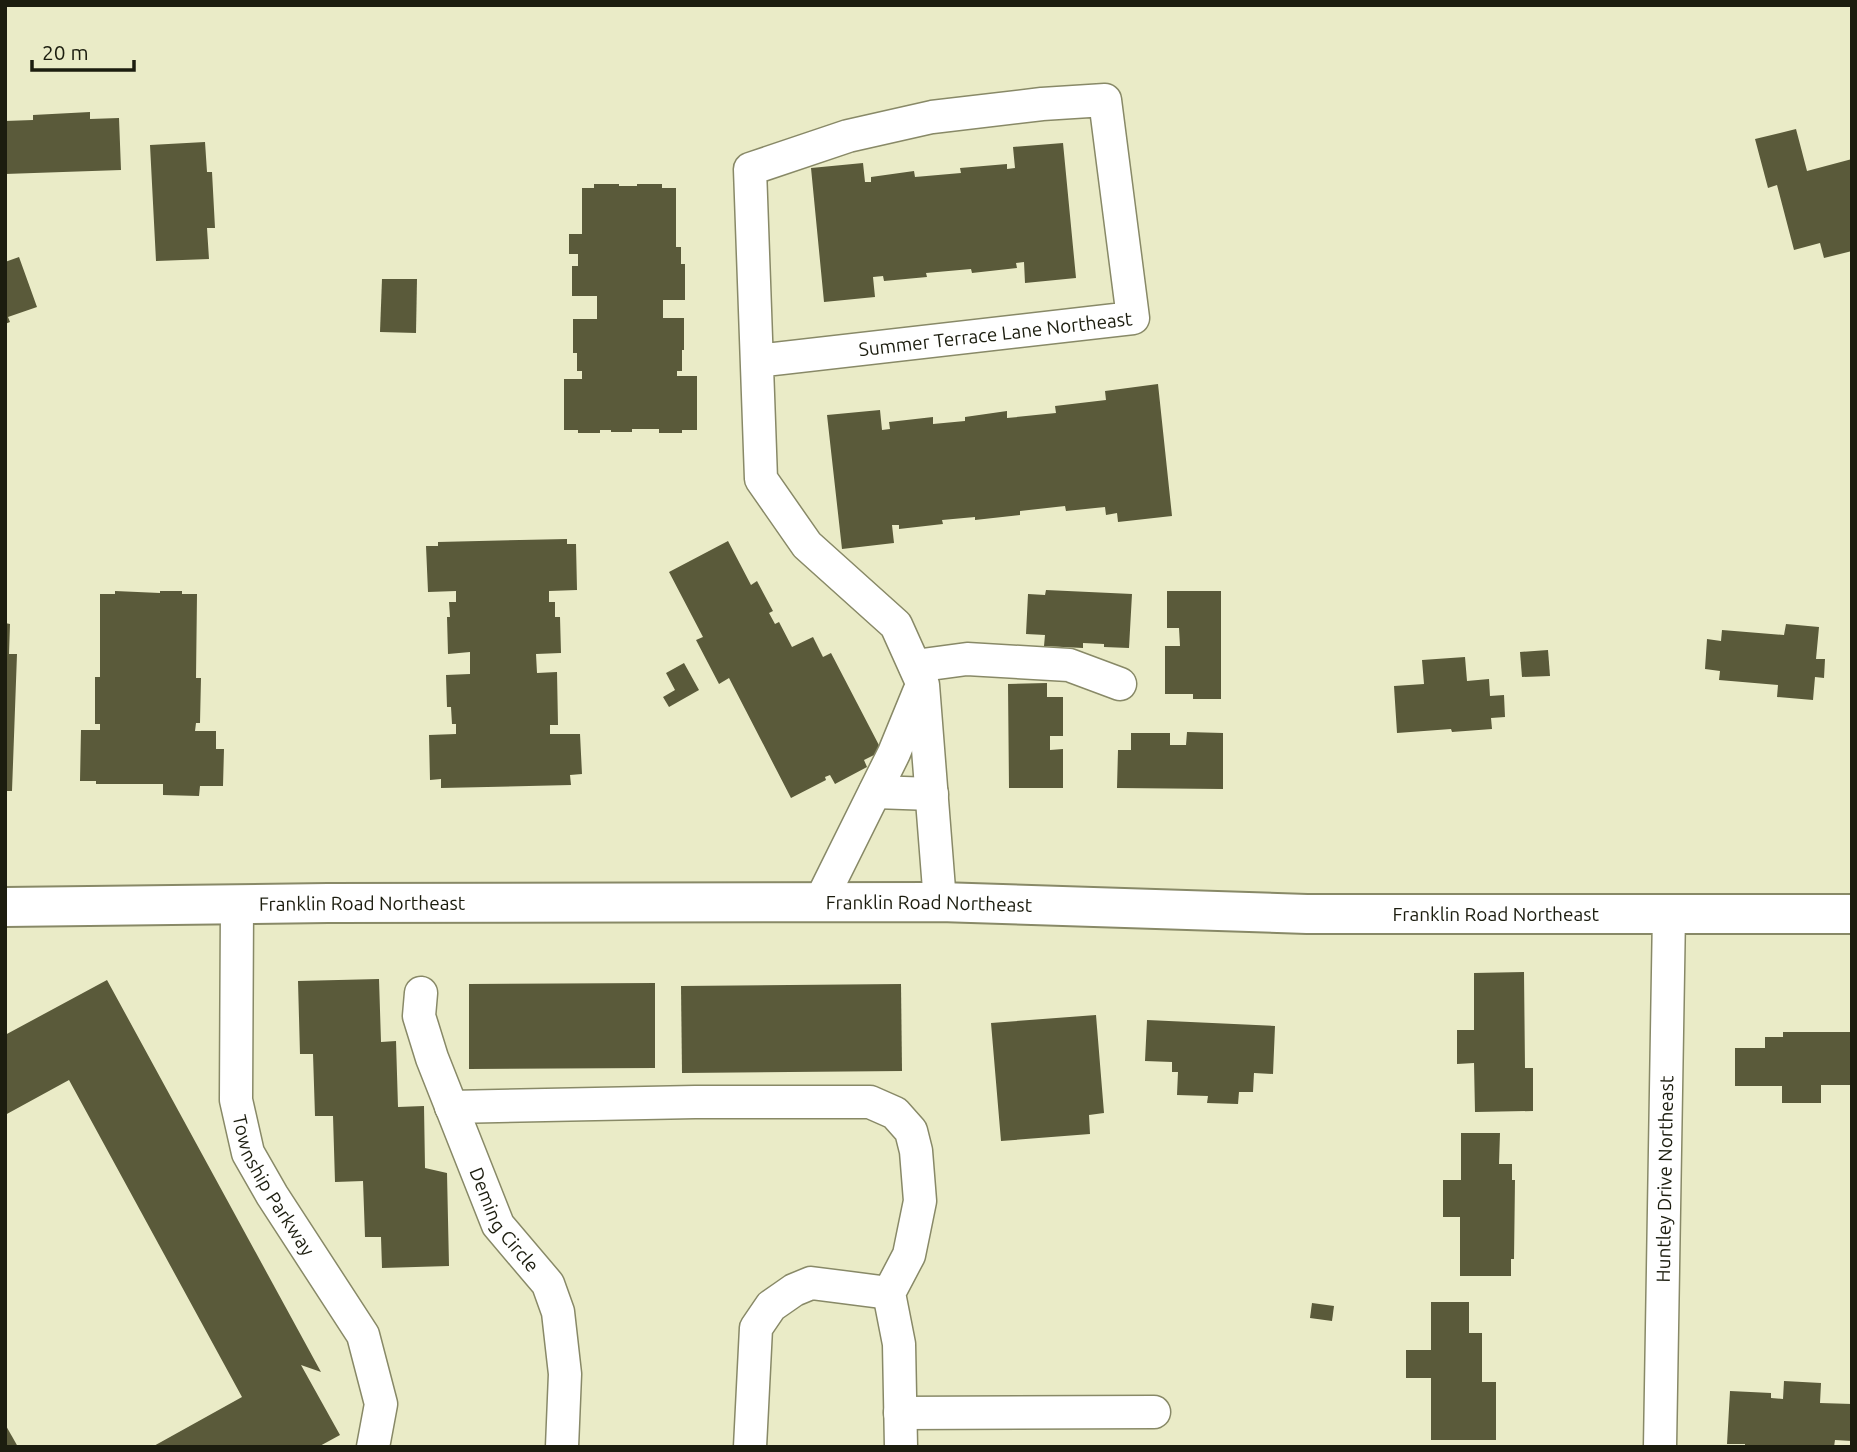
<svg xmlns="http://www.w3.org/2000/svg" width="1857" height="1452" viewBox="0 0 1857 1452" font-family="Ubuntu,sans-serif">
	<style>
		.building { fill: #5a5a3a }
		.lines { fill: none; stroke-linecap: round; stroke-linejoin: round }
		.street-casing { stroke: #888967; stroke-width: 35 }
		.secondary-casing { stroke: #888967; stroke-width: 42 }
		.street { stroke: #fff; stroke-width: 32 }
		.secondary { stroke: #fff; stroke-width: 38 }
		.labels { text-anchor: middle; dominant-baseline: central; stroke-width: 7; stroke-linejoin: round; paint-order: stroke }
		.street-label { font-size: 19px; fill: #1c1d0f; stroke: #eaebc7 }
	</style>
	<rect width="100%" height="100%" fill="#eaebc7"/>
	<g class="building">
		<polygon points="90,112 90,119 119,118 121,170 5,174 5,121 33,120 33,115"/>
		<polygon points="1796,129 1807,171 1852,159 1852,251 1824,258 1820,243 1794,250 1777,185 1768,188 1755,139"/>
		<polygon points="205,142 207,172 212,172 215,228 207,228 209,259 156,261 150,145"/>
		<polygon points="1063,143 1076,278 1025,283 1024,262 1016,263 1017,268 972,273 971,269 926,273 927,277 884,281 883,276 873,277 875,297 824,302 811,168 863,163 865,182 871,182 871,177 914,171 915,177 961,173 960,168 1007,164 1007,169 1015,168 1013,147"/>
		<polygon points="594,184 619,184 619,186 637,186 637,184 662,184 662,188 676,188 676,247 681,247 681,264 685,264 685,300 663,300 663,318 684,318 684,350 682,350 682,371 677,371 677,376 697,376 697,430 682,430 682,433 659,433 659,429 632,429 632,432 611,432 611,430 600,430 600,433 578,433 578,430 564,430 564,379 582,379 582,371 577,371 577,353 573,353 573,319 597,319 597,296 572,296 572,266 578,266 578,254 569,254 569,234 582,234 582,188 594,188"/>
		<polygon points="19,257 37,307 8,317 10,322 5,324 5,262"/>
		<polygon points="382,279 417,279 416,333 380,332"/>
		<polygon points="1158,384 1172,516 1118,522 1117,513 1106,515 1105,507 1066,511 1065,506 1020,511 1020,515 975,520 975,517 942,520 943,524 899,529 899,525 892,525 894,543 842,549 827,415 880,410 882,430 890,429 889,422 933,417 933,424 965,421 965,417 1007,411 1007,418 1056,413 1055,406 1106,400 1105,391"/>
		<polygon points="567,539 567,544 576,544 577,590 549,591 549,602 555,602 555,617 560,617 561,653 536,654 537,673 557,672 558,725 550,725 550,734 580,734 582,774 570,775 571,785 441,788 441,779 430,780 429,735 456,734 456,724 452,724 451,707 447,707 446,675 470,674 470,652 448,654 447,617 450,617 449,602 456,602 456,591 428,592 426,546 438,546 438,542"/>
		<polygon points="728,541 751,585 757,581 773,611 769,613 775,624 779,622 792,647 813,637 823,657 831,653 882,751 864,760 867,767 835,784 830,775 825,777 826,780 791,798 729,678 719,684 696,640 703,637 669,572"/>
		<polygon points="1046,590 1132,594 1129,648 1104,647 1104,644 1083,643 1083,648 1044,646 1045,635 1026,634 1028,594 1045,595"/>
		<polygon points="115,591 160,593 160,591 182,591 182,594 197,594 196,678 201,678 200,723 196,723 195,731 216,731 216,749 224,749 223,786 200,786 199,796 163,795 163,784 96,784 96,781 80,781 81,730 100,730 100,724 95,724 95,677 100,677 100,594 115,594"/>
		<polygon points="1167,591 1221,591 1221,699 1193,699 1193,694 1165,694 1165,646 1180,646 1179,628 1167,628"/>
		<polygon points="5,623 10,624 9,654 17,654 12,791 5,791"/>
		<polygon points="1786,624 1819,627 1816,659 1825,659 1824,678 1815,677 1813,700 1777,697 1778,685 1719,680 1720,671 1705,669 1707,639 1721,641 1722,630 1784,635"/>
		<polygon points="1548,650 1550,676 1522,677 1520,652"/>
		<polygon points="1465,657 1467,681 1489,679 1490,696 1504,695 1505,717 1491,718 1492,729 1452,732 1451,729 1397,733 1394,686 1424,684 1422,660"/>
		<polygon points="684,663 699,690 669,707 663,697 675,690 666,673"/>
		<polygon points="1047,683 1047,697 1063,697 1063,736 1050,736 1050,750 1063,749 1063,788 1009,788 1008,684"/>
		<polygon points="1187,732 1223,733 1223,789 1117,788 1118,750 1131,750 1131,733 1170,733 1170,745 1186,745"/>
		<polygon points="1524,972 1525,1068 1533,1068 1533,1111 1475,1112 1474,1063 1457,1064 1457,1030 1474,1030 1474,973"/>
		<polygon points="379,979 381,1042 396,1041 398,1107 424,1106 425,1168 447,1173 449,1266 382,1268 381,1237 365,1237 363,1181 335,1182 333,1116 315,1116 313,1054 300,1054 298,981"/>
		<polygon points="107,980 321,1372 301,1365 340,1435 318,1447 152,1447 242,1397 69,1080 5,1115 5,1035"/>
		<polygon points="655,983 655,1068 469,1069 469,984"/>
		<polygon points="901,984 902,1071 682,1073 681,986"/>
		<polygon points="1096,1015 1104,1113 1089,1115 1090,1134 1001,1141 991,1023"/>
		<polygon points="1147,1020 1275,1026 1273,1074 1254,1073 1253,1092 1239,1092 1238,1104 1207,1103 1208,1096 1177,1095 1178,1072 1172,1072 1172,1062 1145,1061"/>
		<polygon points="1783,1032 1852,1032 1852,1085 1821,1085 1821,1103 1782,1103 1782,1086 1735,1086 1735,1048 1765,1048 1765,1037 1783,1037"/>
		<polygon points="1461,1133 1500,1133 1499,1164 1512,1164 1512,1180 1515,1180 1514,1259 1511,1259 1511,1276 1460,1276 1460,1217 1443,1217 1443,1180 1461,1180"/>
		<polygon points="1431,1302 1469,1302 1469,1333 1482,1333 1482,1382 1496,1382 1496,1440 1431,1440 1431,1378 1406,1378 1406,1350 1431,1350"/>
		<polygon points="1312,1303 1334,1306 1332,1321 1310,1318"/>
		<polygon points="1784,1381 1821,1383 1820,1403 1852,1404 1852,1441 1835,1440 1834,1447 1745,1447 1745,1444 1727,1444 1730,1391 1771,1393 1771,1398 1783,1399"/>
		<polygon points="5,1424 18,1447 5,1447"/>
	</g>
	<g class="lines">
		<defs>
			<g id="street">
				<path id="s1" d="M757 361 1133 318 1105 100 1042 104 932 117 848 136 750 169 761 479 807 545 896 625 923 685 940 902"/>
				<polyline points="915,666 967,659 1069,665 1120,684"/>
				<polyline points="875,792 932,794"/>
				<polyline points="820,902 894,753 919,692"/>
				<path id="s2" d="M237 905 236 1100 248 1153 272 1195 363 1335 381 1404 373 1447"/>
				<path id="s3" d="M421 993 419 1016 432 1058 498 1225 548 1284 558 1312 565 1374 562 1447"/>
				<polyline points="451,1107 695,1102 870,1102 895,1113 911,1131 916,1151 920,1201 909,1255 889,1293 899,1344 901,1447"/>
				<polyline points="900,1413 1154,1412"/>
				<polyline points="750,1447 756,1328 771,1306 794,1290 811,1283 889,1293"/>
				<path id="s4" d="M1660 1447 1669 913"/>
			</g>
			<g id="secondary">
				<path id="s5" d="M5 907 328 903 940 902 1307 914H1852"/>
			</g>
		</defs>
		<use href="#street" class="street-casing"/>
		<use href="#secondary" class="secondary-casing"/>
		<use href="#street" class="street"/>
		<use href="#secondary" class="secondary"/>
	</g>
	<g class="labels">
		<g class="street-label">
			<text stroke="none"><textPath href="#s1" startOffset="240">Summer Terrace Lane Northeast</textPath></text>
			<text stroke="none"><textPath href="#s5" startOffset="924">Franklin Road Northeast</textPath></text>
			<text stroke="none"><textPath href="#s5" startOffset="357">Franklin Road Northeast</textPath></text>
			<text stroke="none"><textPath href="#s5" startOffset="1491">Franklin Road Northeast</textPath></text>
			<text stroke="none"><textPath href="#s4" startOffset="268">Huntley Drive Northeast</textPath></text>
			<text stroke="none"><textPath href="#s2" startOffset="289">Township Parkway</textPath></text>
			<text stroke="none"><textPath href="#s3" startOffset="245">Deming Circle</textPath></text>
		</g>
	</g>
	<rect width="1857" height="1452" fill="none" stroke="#1c1d0f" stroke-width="14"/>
	<path d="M32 60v10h102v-10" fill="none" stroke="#1c1d0f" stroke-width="3.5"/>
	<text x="42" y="60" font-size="21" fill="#1c1d0f" stroke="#eaebc7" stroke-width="5" paint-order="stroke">20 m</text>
</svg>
